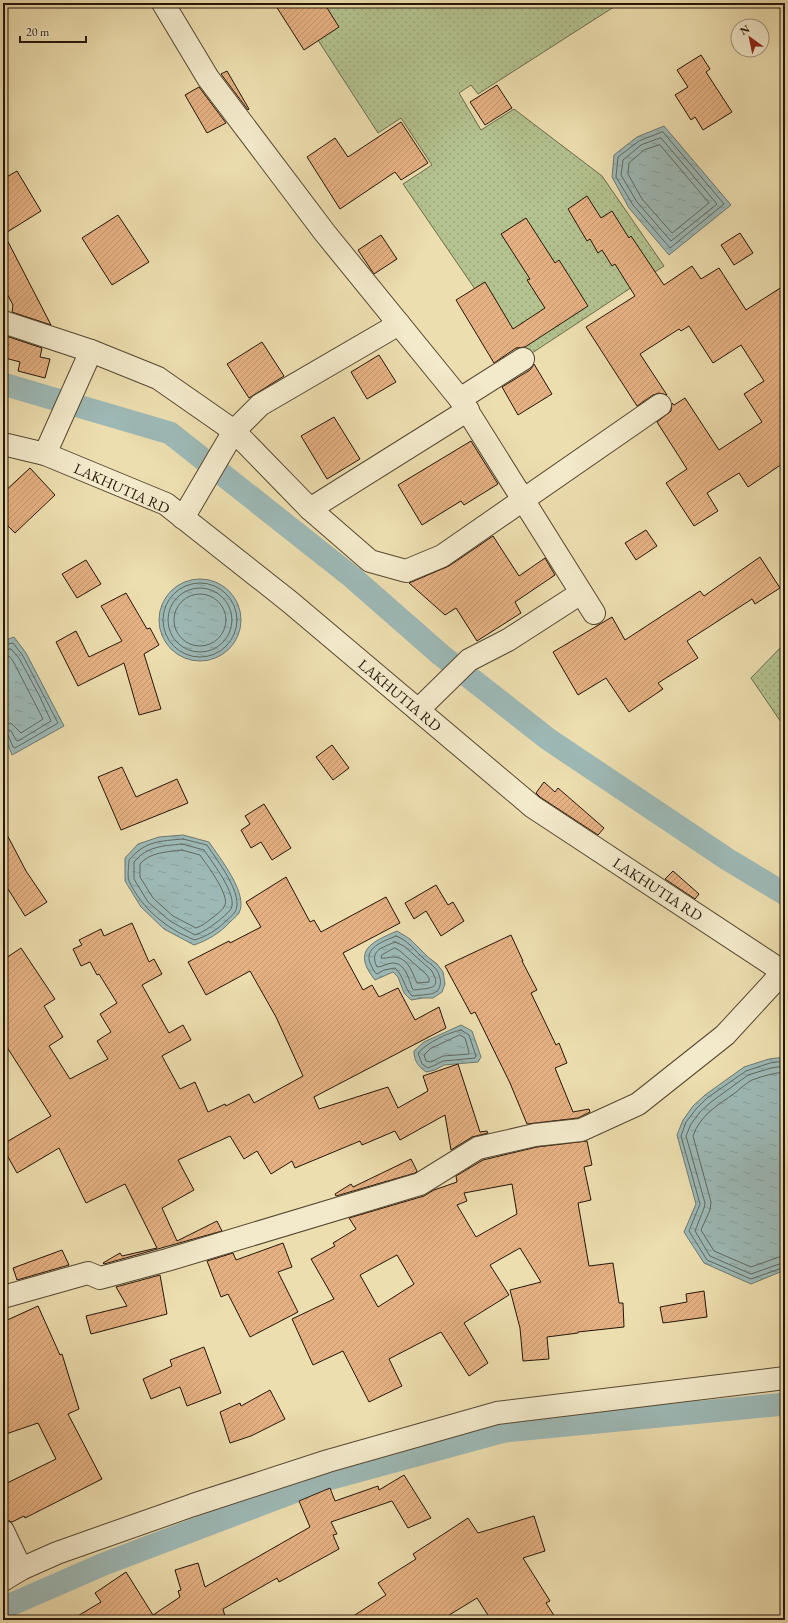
<svg xmlns="http://www.w3.org/2000/svg" width="788" height="1623" viewBox="0 0 788 1623" font-family="'EB Garamond',serif">
	<style>
		.green { fill: url(#green-dots); stroke: #6c6c4c }
		.water { fill: url(#water-ripples); stroke: #6d7871 }
		.lines { fill: none; stroke-linecap: round; stroke-linejoin: round }
		.shore { stroke: #606860; stroke-width: 1 }
		.canal { stroke: #9db9b6; stroke-width: 23 }
		.building { fill: url(#building-hatch); stroke: #241609; fill-rule: evenodd }
		.minor-casing { stroke: #564832; stroke-width: 24 }
		.minor { stroke: #f3eacb; stroke-width: 22 }
		.labels { text-anchor: middle; dominant-baseline: central; stroke-width: 3; stroke-linejoin: round; paint-order: stroke }
		.street-label { font-size: 15px; fill: #241609; stroke: #f3eacb }
	</style>
	<defs>
		<pattern id="green-dots" width="8" height="8" patternUnits="userSpaceOnUse"><rect width="8" height="8" fill="#b3c28f"/><path d="M2 2h.1M6 6h.1" fill="none" stroke="#9aa67a" stroke-width="1.8" stroke-linecap="round"/></pattern>
		<pattern id="water-ripples" width="26" height="14" patternUnits="userSpaceOnUse"><rect width="26" height="14" fill="#9db9b6"/><path d="M2 4q2-2 4 0t4 0M15 11q2-2 4 0t4 0" fill="none" stroke="#879e9b"/></pattern>
		<pattern id="building-hatch" width="6" height="6" patternUnits="userSpaceOnUse"><rect width="6" height="6" fill="#e6b182"/><path d="M-1 1l2-2M0 6l6-6M5 7l2-2" fill="none" stroke="#c5986f"/></pattern>
	</defs>
	<rect width="100%" height="100%" fill="#eddeaf"/>
	<filter id="stains"><feTurbulence type="fractalNoise" baseFrequency=".005" numOctaves="4"/><feColorMatrix values="0 0 0 0 .2 0 0 0 0 .09 0 0 0 0 .02 0 0 0 .5 -.17"/></filter>
	<radialGradient id="worn" r=".72"><stop offset=".6" stop-color="#630" stop-opacity="0"/><stop offset="1" stop-color="#630" stop-opacity=".3"/></radialGradient>
	<g class="green">
		<polygon points="294,3 620,3 478,94 471,85 459,93 481,130 514,109 602,176 664,266 523,359 403,184 432,165 401,118 378,133"/>
		<polygon points="785,643 785,728 751,678"/>
	</g>
	<g class="water">
		<polygon points="664,126 731,205 669,255 629,208 612,177 614,155 637,137"/>
		<circle cx="200" cy="620" r="41"/>
		<polygon points="14,637 26,653 64,726 12,755 3,732 3,641"/>
		<path d="M183 835 209 842C219 857 249 894 239 913 237 916 233 919 230 922 220 933 208 940 194 945L164 929 141 907 125 881V858L138 844 159 837Z"/>
		<path d="M397 931 410 939 428 957 437 964 443 972 445 984 442 992 433 998H423L411 1000 404 993 398 977 393 972 375 980C351 950 372 942 397 931Z"/>
		<path d="M461 1025 472 1031 481 1057 478 1062 444 1065 435 1070 426 1072C418 1066 414 1061 414 1051L424 1042Z"/>
		<polygon points="785,1057 785,1270 751,1284 704,1263 684,1232 696,1204 677,1135 683,1120 693,1106 705,1095 744,1067 769,1059"/>
	</g>
	<g class="lines">
		<g class="shore">
			<polygon points="663,132 724,204 670,248 633,205 616,177 618,157 639,141"/>
			<polygon points="661,138 717,204 671,241 637,202 621,175 623,160 641,145"/>
			<polygon points="660,145 709,203 672,233 642,199 628,174 629,163 644,150"/>
			<circle cx="200" cy="620" r="37"/>
			<circle cx="200" cy="620" r="32"/>
			<circle cx="200" cy="620" r="26"/>
			<polyline points="3,645 13,643 23,656 58,723 15,748 13,747 8,735 3,733"/>
			<polyline points="3,650 11,649 19,658 39,695 51,721 18,741 16,740 11,731 3,728"/>
			<polyline points="3,656 9,656 13,661 43,719 21,733 12,724 3,722"/>
			<path d="M183 839 207 845C216 859 245 895 235 912 233 915 229 918 226 921 217 930 207 936 195 940 168 930 141 908 129 881 127 875 129 866 129 860 145 841 160 841 183 839Z"/>
			<path d="M182 844 204 850C212 862 238 895 231 909 228 913 221 919 217 922 210 927 204 932 195 935L170 921 148 902 134 879V862C147 846 163 846 182 844Z"/>
			<path d="M182 850 200 855C207 865 229 894 225 905 223 910 216 915 212 918 207 922 202 926 196 928L173 916 153 898 140 877V864C150 852 167 852 182 850Z"/>
			<path d="M396 936C408 940 415 951 424 959 427 962 432 964 434 967 441 974 444 988 434 993 429 995 418 995 412 996 404 988 404 976 395 968L384 970 377 974C374 972 373 969 371 965 362 948 384 941 396 936Z"/>
			<path d="M395 942 404 946 431 970C444 990 428 988 414 990L412 988C409 979 405 963 393 963 388 963 382 967 377 967 369 950 382 948 395 942Z"/>
			<path d="M395 948 400 951 426 974 429 978V982L417 983C412 972 408 957 393 957 388 957 385 959 381 958L382 955Z"/>
			<path d="M461 1030 469 1035 476 1056 475 1058 443 1061 433 1066 428 1068 422 1064 418 1053C428 1042 447 1033 461 1030Z"/>
			<polygon points="460,1035 465,1038 469,1052 469,1054 443,1056 431,1062 426,1061 424,1055 430,1049"/>
			<polyline points="785,1061 770,1063 746,1071 707,1098 696,1109 686,1122 681,1136 700,1204 689,1231 707,1260 751,1279 785,1267"/>
			<polyline points="785,1066 771,1068 748,1075 711,1102 700,1112 691,1124 686,1136 705,1203 704,1208 695,1231 710,1256 751,1274 785,1262"/>
			<path d="M785 1072C774 1073 763 1076 752 1080 746 1083 740 1089 735 1093 718 1105 700 1115 693 1136L711 1202 710 1210 701 1230 714 1251 751 1267 779 1257 785 1256"/>
		</g>
		<g class="canal">
			<polyline points="3,384 170,433 352,577 441,655 548,739 727,859 785,894"/>
			<polyline points="3,1608 104,1564 325,1480 505,1431 785,1404"/>
		</g>
	</g>
	<g class="building">
		<polygon points="274,3 324,3 339,27 304,50"/>
		<polygon points="701,55 710,69 706,72 732,112 703,130 695,117 691,120 675,95 688,87 677,70"/>
		<polygon points="227,71 249,109 248,110 221,74"/>
		<polygon points="497,85 512,108 485,125 470,102"/>
		<polygon points="199,87 226,123 207,133 185,95"/>
		<polygon points="401,122 428,163 401,180 395,172 340,209 307,157 335,138 348,157"/>
		<polygon points="17,171 41,211 4,234 51,325 12,312 13,305 3,286 3,179"/>
		<polygon points="587,196 601,218 612,211 629,238 631,236 664,285 692,266 701,279 719,268 746,310 785,285 785,462 748,487 739,473 707,493 718,511 694,526 666,483 687,469 657,422 671,411 672,403 674,405 685,398 719,450 762,422 744,394 764,381 741,345 713,363 689,326 681,331 679,329 640,354 667,395 659,393 653,395 637,406 586,327 635,296 615,264 612,266 602,250 598,253 590,239 587,241 568,209"/>
		<polygon points="118,215 149,262 112,285 82,238"/>
		<polygon points="526,218 555,263 559,260 588,306 525,347 516,348 494,363 456,300 485,282 513,329 545,308 527,280 530,279 501,234"/>
		<polygon points="740,233 753,253 734,265 721,245"/>
		<polygon points="381,235 397,259 374,274 358,250"/>
		<polygon points="6,336 42,348 40,357 50,359 45,378 18,371 20,362 5,358 8,344 4,343"/>
		<polygon points="262,342 284,376 249,398 227,364"/>
		<polygon points="379,355 396,382 367,399 351,372"/>
		<polygon points="534,364 552,394 518,415 502,387 530,370"/>
		<polygon points="334,417 360,459 327,479 301,436"/>
		<polygon points="471,441 498,484 464,505 461,501 422,525 398,485"/>
		<polygon points="30,468 55,495 15,533 3,521 3,493"/>
		<polygon points="646,530 657,546 636,560 625,543"/>
		<polygon points="493,536 519,576 545,558 555,575 515,602 521,613 477,641 456,608 445,615 409,583 449,566"/>
		<polygon points="760,557 780,588 755,604 752,599 687,641 698,658 658,683 663,689 629,712 606,678 578,695 553,652 612,617 625,640 700,591 704,596"/>
		<polygon points="86,560 101,584 77,598 62,574"/>
		<polygon points="126,593 147,629 150,628 159,645 144,654 161,709 139,715 124,663 78,686 56,642 76,631 89,657 122,641 101,606"/>
		<polygon points="332,745 349,768 333,780 316,757"/>
		<polygon points="122,767 136,797 177,779 188,803 121,830 98,777"/>
		<polygon points="544,782 555,792 558,788 604,828 598,835 540,797 536,793"/>
		<polygon points="264,804 291,848 272,860 261,842 251,848 241,830 250,824 245,816"/>
		<polygon points="3,827 26,871 47,902 25,916 3,881"/>
		<polygon points="673,871 699,894 695,899 665,879"/>
		<polygon points="286,877 310,922 314,920 321,932 386,897 400,923 343,953 363,990 372,985 379,997 398,988 415,1020 439,1007 446,1028 314,1097 319,1109 388,1087 398,1108 428,1091 423,1076 458,1064 480,1132 487,1131 488,1133 472,1137 451,1150 445,1115 400,1140 395,1131 362,1145 360,1141 295,1168 292,1161 271,1174 257,1151 244,1159 230,1136 178,1160 194,1190 162,1208 177,1241 217,1221 222,1231 104,1264 103,1263 120,1253 122,1256 157,1248 125,1184 86,1203 59,1148 17,1173 3,1148 3,1144 51,1116 3,1041 3,960 21,948 55,999 44,1006 63,1037 49,1046 70,1079 108,1059 97,1041 111,1032 100,1014 117,1003 99,974 97,975 90,962 81,966 73,949 82,945 79,940 101,929 104,936 132,923 149,962 154,959 162,974 142,985 169,1033 183,1025 191,1040 162,1056 180,1089 195,1082 208,1112 225,1104 226,1106 249,1094 254,1103 303,1076 276,1017 250,971 206,995 188,962 229,941 230,943 261,927 246,902"/>
		<polygon points="436,885 448,905 453,902 464,921 441,936 426,911 414,919 405,903"/>
		<polygon points="511,935 523,961 522,961 537,990 531,993 556,1045 559,1043 567,1063 555,1068 573,1112 589,1109 590,1112 578,1118 527,1124 510,1083 475,1012 471,1014 445,966"/>
		<path d="M587 1141 592 1165 584 1167 591 1200 578 1203 589 1266 613 1263 619 1303H623L624 1327 578 1332V1333L547 1337 549 1359 523 1361 520 1328 510 1290 541 1282 520 1248 490 1265 509 1295 464 1323 488 1363 469 1376 441 1332 389 1359 402 1386 369 1402 343 1351 313 1365 292 1319 334 1299 311 1259 335 1246 333 1243 356 1229 349 1218 424 1196 434 1190 457 1182 456 1176 483 1160 537 1147ZM512 1184 517 1214 476 1237 457 1205 467 1201 464 1193ZM397 1255 414 1284 378 1307 360 1275Z"/>
		<polygon points="411,1159 417,1171 415,1173 336,1196 335,1194 351,1184 353,1187"/>
		<polygon points="283,1243 292,1267 278,1272 298,1312 250,1337 228,1294 221,1297 207,1261 233,1253 236,1260"/>
		<polygon points="62,1250 69,1265 17,1280 13,1268"/>
		<polygon points="160,1275 167,1314 91,1334 86,1316 127,1306 116,1287"/>
		<polygon points="704,1291 707,1317 663,1323 660,1307 687,1302 686,1294"/>
		<polygon points="38,1306 60,1355 62,1354 79,1409 68,1414 102,1479 25,1518 24,1516 12,1522 3,1519 3,1485 56,1459 38,1423 3,1435 3,1322"/>
		<polygon points="204,1347 221,1393 187,1406 180,1387 151,1399 143,1379 172,1366 170,1360"/>
		<polygon points="270,1390 285,1419 251,1436 230,1443 220,1412 240,1403 241,1406"/>
		<polygon points="404,1475 431,1518 408,1528 392,1501 331,1522 337,1534 333,1535 339,1549 279,1582 277,1578 223,1609 226,1620 71,1620 101,1602 95,1593 126,1572 153,1615 180,1597 178,1591 181,1590 175,1570 198,1563 205,1587 310,1527 299,1501 330,1488 335,1501 378,1486 379,1490"/>
		<polygon points="534,1516 545,1551 523,1558 550,1601 546,1603 557,1620 491,1620 477,1598 441,1620 347,1620 386,1595 378,1583 416,1559 413,1554 468,1518 478,1533"/>
	</g>
	<g class="lines">
		<defs>
			<g id="minor">
				<polyline points="163,3 208,78 325,233 460,399 594,613"/>
				<polyline points="3,322 91,351 158,378 234,431 310,509 370,561 406,571 442,556 660,405"/>
				<polyline points="460,399 523,359"/>
				<polyline points="3,444 45,454 166,504 290,602 533,807 785,973"/>
				<polyline points="45,454 91,351"/>
				<polyline points="310,509 468,410"/>
				<polyline points="183,518 234,431 260,405 399,324"/>
				<polyline points="418,710 469,660 508,640 581,593"/>
				<polyline points="3,1297 88,1273 100,1278 167,1260 420,1184 478,1148 535,1135 581,1130 638,1104 725,1035 783,972"/>
				<polyline points="3,1531 21,1569"/>
				<polyline points="3,1580 21,1569 57,1553 193,1505 328,1461 497,1413 785,1378"/>
			</g>
		</defs>
		<use href="#minor" class="minor-casing"/>
		<use href="#minor" class="minor"/>
	</g>
	<g class="labels">
		<g class="street-label">
			<text transform="translate(122 488) rotate(24)">LAKHUTIA RD</text>
			<text transform="translate(400 695) rotate(40)">LAKHUTIA RD</text>
			<text transform="translate(658 889) rotate(33)">LAKHUTIA RD</text>
		</g>
	</g>
	<rect width="788" height="1623" fill="none" stroke="#eddeaf" stroke-width="16"/>
	<rect x="4" y="4" width="780" height="1615" fill="none" stroke="#241609" stroke-width="2"/>
	<rect x="8" y="8" width="772" height="1607" fill="none" stroke="#241609"/>
	<g transform="translate(750 38) rotate(327)"><circle r="19" fill="#f3eacb" stroke="#a0957d"/>
	<path d="M0-3L7 15L0 10L-7 15Z" fill="#8f2418"/>
	<text y="-6" font-size="11" font-weight="bold" text-anchor="middle" fill="#241609">N</text>
	</g>
	<path d="M20 36v6h66v-6" fill="none" stroke="#241609" stroke-width="2"/>
	<text x="26" y="36" font-size="12" fill="#241609" stroke="#f3eacb" stroke-width="3" paint-order="stroke">20 m</text>
	<rect width="100%" height="100%" filter="url(#stains)"/>
	<rect width="100%" height="100%" fill="url(#worn)"/>
</svg>
